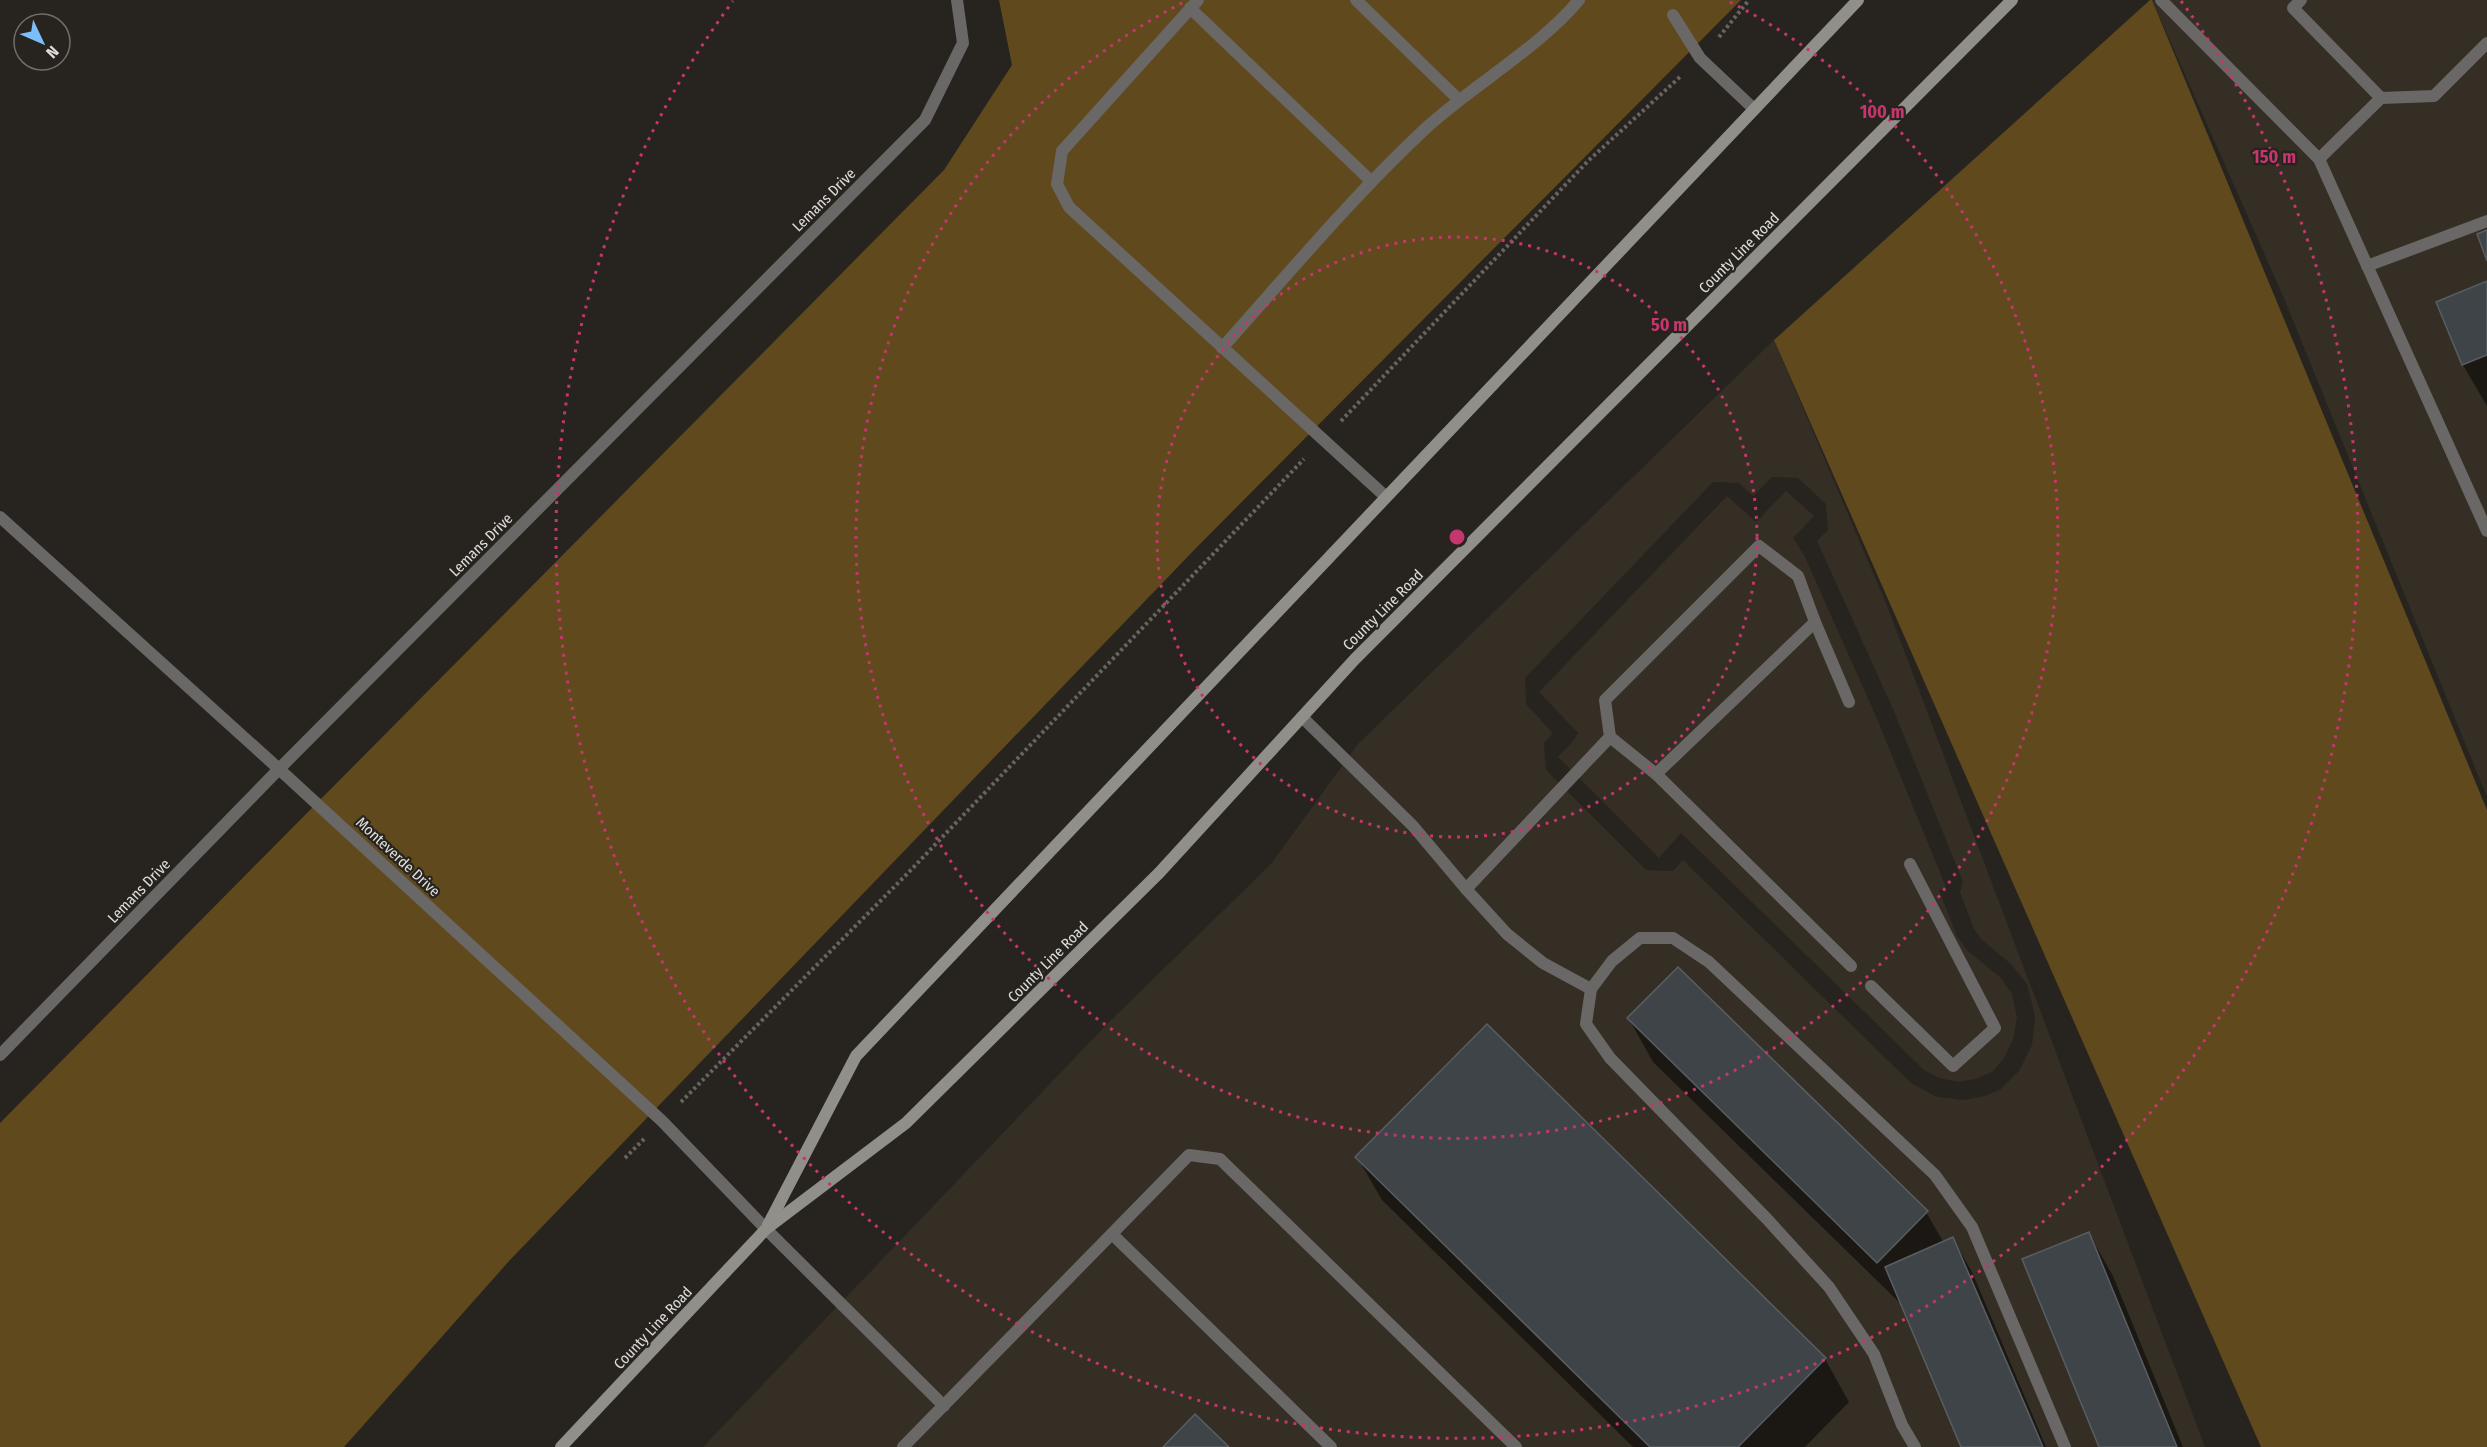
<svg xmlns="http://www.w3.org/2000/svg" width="2487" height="1447" viewBox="0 0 2487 1447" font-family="'Fira Sans Condensed',sans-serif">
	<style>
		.built { fill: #342e24; fill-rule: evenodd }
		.green { fill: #5f491d }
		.shadow { fill: #0007 }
		.building { fill: #3f4448; stroke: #595e62; stroke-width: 1.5 }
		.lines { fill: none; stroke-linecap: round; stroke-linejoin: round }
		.path { stroke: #686561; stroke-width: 4; stroke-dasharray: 3 3; stroke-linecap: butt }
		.lane { stroke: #6a6866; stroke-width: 12 }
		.street { stroke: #6a6866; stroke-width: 12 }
		.secondary { stroke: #918f8a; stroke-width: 12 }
		.ring { fill: none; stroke: #c6366e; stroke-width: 3; stroke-dasharray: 3 6 }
		.labels { text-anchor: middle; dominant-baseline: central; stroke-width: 4.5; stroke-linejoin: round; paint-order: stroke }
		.street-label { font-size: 15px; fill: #e0dedb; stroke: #27241f }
		.centre { fill: #c6366e; stroke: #27241f; stroke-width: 3 }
		.ring-label { font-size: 18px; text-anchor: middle; font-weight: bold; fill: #c6366e; stroke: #27241f; stroke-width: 4.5; stroke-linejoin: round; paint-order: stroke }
	</style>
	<rect width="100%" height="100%" fill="#27241f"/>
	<g class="built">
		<polygon points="2152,0 2487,0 2487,797 2283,296"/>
		<path d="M1774 340 1888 608 2205 1447H703L1109 1022 1271 864 1358 744ZM1772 477 1798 478 1826 504 1828 530 1817 541 1893 709 1963 882 1960 892 1974 929 1981 939 2011 964 2027 984 2035 1016 2032 1045 2019 1071 2001 1089 1985 1096 1963 1100 1937 1097 1911 1083 1683 860 1673 871 1646 870 1546 770 1544 743 1553 733 1526 704 1525 678 1713 482 1739 483 1753 496Z"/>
		<polygon points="1786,491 1814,516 1793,538 1804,555 1875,714 1946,887 1939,890 1957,936 1967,950 2001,978 2012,994 2017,1017 2013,1040 2004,1058 1992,1072 1975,1079 1958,1082 1939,1078 1924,1070 1681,833 1659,858 1558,757 1573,741 1578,733 1539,692 1727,496 1756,522"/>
	</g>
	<g class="green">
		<polygon points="999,0 1741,0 1198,546 510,1260 344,1447 0,1447 0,1123 944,170 1012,65"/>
		<polygon points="2150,0 2152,0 2487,810 2487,1447 2261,1447 1774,340"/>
	</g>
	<g class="shadow">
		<polygon points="2487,282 2487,406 2463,365 2438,303"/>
		<polygon points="1629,1019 1926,1212 1944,1243 1953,1239 1972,1272 2046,1447 1963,1447 1903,1306 1653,1062"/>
		<polygon points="1357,1157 1825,1359 1849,1402 1805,1447 1633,1447 1382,1200"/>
		<polygon points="2089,1234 2113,1276 2183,1447 2101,1447"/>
	</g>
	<g class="building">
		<polygon points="2487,230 2487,261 2477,234"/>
		<polygon points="2487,281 2487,355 2462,365 2436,302"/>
		<polygon points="1678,967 1928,1211 1877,1263 1627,1018"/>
		<polygon points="1487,1024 1826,1358 1738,1447 1650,1447 1355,1157"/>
		<polygon points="2089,1232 2177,1447 2099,1447 2022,1259"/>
		<polygon points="1953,1237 2043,1447 1961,1447 1885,1267"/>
		<polygon points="1195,1414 1229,1447 1163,1447"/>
	</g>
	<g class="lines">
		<g class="path">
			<polyline points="1719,37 1749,0"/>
			<polyline points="1341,421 1588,161 1681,76"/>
			<polyline points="681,1102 907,874 1304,459"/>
			<polyline points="625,1158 644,1139"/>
		</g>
		<g class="lane">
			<polyline points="1198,0 1062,151 1057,184 1069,207 1386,497"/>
			<polyline points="1356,0 1459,100"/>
			<polyline points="2161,0 2319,159 2487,531"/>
			<polyline points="2301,0 2293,8 2381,98"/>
			<polyline points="1190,8 1371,181"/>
			<polyline points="1673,15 1700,58 1754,109"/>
			<polyline points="2319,159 2381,98 2434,96 2487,43"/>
			<polyline points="2367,266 2487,221"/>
			<path d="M1222 348C1289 273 1353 196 1426 128 1473 85 1539 48 1579 0"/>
			<polyline points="1302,717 1413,826 1466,889 1610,737 1656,774 1851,966"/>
			<polyline points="1610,737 1605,700 1759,546 1798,576 1815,622 1849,702"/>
			<polyline points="1656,774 1815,622"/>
			<polyline points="1466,889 1507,934 1543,963 1591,989"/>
			<polyline points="1871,986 1953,1066 1995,1028 1910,864"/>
			<polyline points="766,1229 944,1406"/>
			<polyline points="1112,1234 1331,1447"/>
			<polyline points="903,1447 1189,1155 1220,1159 1516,1447"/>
			<polyline points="1915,1447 1902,1425 1874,1354 1829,1287 1767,1219 1610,1058 1586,1024 1591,989 1612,961 1640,938 1673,938 1709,962 1935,1175 1972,1227 2065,1447"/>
		</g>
		<g class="street">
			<polyline points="0,517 279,769 662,1121 766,1229"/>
			<polyline points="0,1055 279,769 925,120 963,43 957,0"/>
		</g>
		<g class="secondary">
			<polyline points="768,1225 856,1056 1858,0"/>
			<polyline points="561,1447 766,1229 906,1123 1159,873 1355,659 2012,0"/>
		</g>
	</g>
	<g class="ring">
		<circle cx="1457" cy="537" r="300"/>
		<path d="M1730 2A601 601 0 1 1 1184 2"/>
		<path d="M2181 1A901 901 0 1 1 733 1"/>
	</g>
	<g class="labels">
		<g class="street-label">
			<text transform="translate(824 200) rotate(-45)">Lemans Drive</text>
			<text transform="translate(1739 253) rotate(-45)">County Line Road</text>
			<text transform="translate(481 545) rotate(-45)">Lemans Drive</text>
			<text transform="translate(1383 610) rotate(-45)">County Line Road</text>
			<text transform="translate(398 857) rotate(43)">Monteverde Drive</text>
			<text transform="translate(139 891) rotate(-46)">Lemans Drive</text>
			<text transform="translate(1048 962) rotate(-45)">County Line Road</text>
			<text transform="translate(653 1328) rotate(-47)">County Line Road</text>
		</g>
	</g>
	<circle cx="1457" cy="537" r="9" class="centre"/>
	<g class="ring-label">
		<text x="1882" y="118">100 m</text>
		<text x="2274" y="163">150 m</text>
		<text x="1669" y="331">50 m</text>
	</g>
	<g transform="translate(42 42) rotate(134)"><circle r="28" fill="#27241f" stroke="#716e6a" stroke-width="1.5"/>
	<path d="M0-4.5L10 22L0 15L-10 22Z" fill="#7cbef9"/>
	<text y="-9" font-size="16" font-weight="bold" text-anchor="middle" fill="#e0dedb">N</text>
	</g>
</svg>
